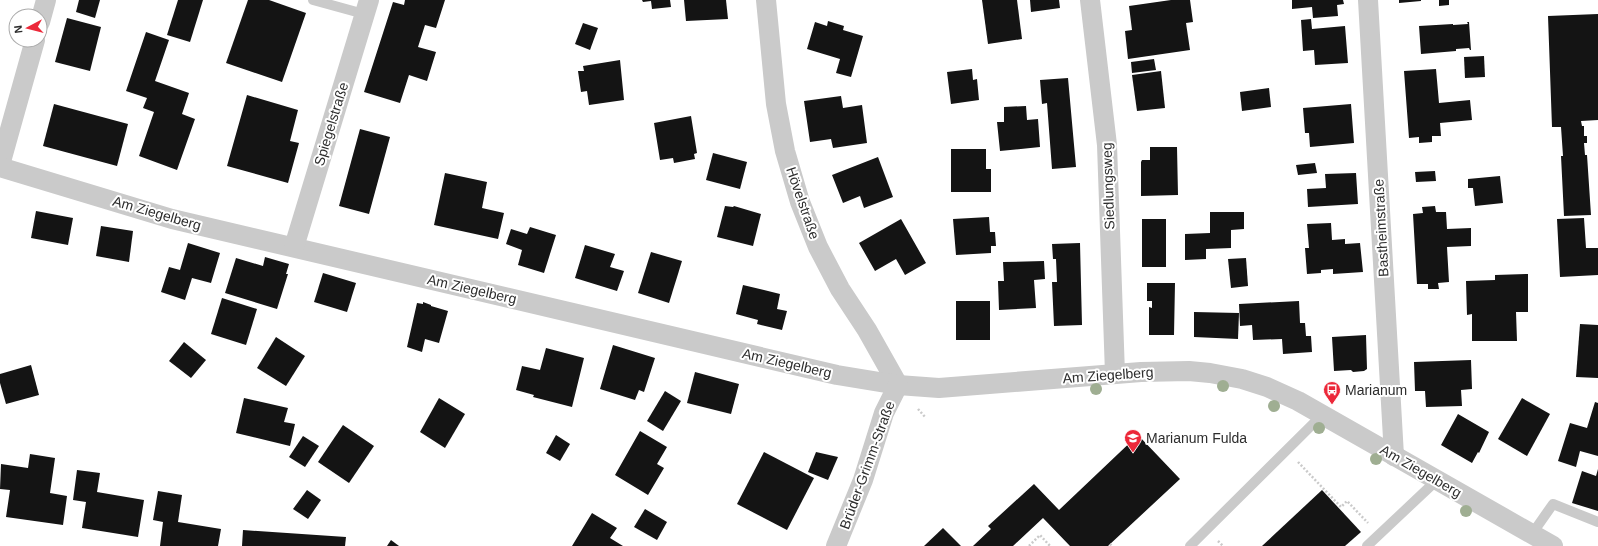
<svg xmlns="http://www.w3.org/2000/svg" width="1598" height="546" viewBox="0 0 1598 546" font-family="Helvetica,sans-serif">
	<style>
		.building { fill: #141414 }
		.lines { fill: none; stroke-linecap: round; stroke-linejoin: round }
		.path { stroke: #cacaca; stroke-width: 2.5; stroke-dasharray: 2 2; stroke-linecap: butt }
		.service { stroke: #cacaca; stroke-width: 10 }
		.minor { stroke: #cacaca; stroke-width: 20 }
		.tree { fill: #9fae92 }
		.labels { text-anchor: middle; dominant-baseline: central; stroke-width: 4; stroke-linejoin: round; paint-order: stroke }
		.street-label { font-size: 14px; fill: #2d2d2d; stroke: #fff }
		.poi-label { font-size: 14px; fill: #2d2d2d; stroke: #fff; text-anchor: start }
	</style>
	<rect width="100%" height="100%" fill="#fff"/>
	<g class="building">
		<polygon points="79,0 100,0 95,18 76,12"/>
		<polygon points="178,0 203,0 190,42 167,35"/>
		<polygon points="248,0 269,0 306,13 282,82 226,63"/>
		<polygon points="405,0 445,0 436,28 425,25 418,47 436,52 427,81 409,75 400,103 364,92 393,2 404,5"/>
		<polygon points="642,0 670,0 671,7 652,9 651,1 643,2"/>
		<polygon points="684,0 726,0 728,19 686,21"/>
		<polygon points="982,0 1017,0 1022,39 988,44"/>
		<polygon points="1030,0 1059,0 1060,8 1031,12"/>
		<polygon points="1171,0 1190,0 1193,22 1186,23 1190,50 1128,59 1125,31 1132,30 1129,6"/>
		<polygon points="1292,0 1343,0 1344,4 1337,5 1338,16 1313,18 1312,7 1292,9"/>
		<polygon points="1399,0 1421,0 1421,1 1399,3"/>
		<polygon points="1439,0 1449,0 1449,5 1439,6"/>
		<polygon points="1598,14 1598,120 1581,121 1582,126 1584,126 1584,136 1587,136 1587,143 1584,143 1585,155 1587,155 1591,215 1564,216 1561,156 1563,156 1561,127 1552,127 1548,16"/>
		<polygon points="67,18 101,27 90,71 55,62"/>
		<polygon points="1311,19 1312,29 1345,26 1348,63 1315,65 1314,50 1303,51 1301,20"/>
		<polygon points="828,21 844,26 843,30 863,36 851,77 836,73 840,59 807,49 815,22 827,26"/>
		<polygon points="1467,22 1469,22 1471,50 1470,50 1469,48 1456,49 1456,51 1421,54 1419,26 1453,24 1453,25 1468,24"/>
		<polygon points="583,23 598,28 590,50 575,44"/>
		<polygon points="146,32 169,40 155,81 189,93 182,114 195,119 177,170 139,156 154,112 143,108 147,98 126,91"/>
		<polygon points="1484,56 1485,77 1465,78 1464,57"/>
		<polygon points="1154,59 1156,70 1132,73 1131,62"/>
		<polygon points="620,60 624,100 589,105 587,91 581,92 578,71 584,71 583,66"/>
		<polygon points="972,69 973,80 977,79 979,100 951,104 947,72"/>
		<polygon points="1436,69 1439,103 1470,100 1472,120 1440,123 1441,136 1432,136 1432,142 1419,143 1419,137 1409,138 1404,71"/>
		<polygon points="1161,71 1165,108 1137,111 1132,75"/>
		<polygon points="1068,78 1076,167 1052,169 1047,103 1042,104 1040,80"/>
		<polygon points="1269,88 1271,107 1242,111 1240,92"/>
		<polygon points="247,95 298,110 290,141 299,143 288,183 227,166"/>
		<polygon points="841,96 843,108 862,105 867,143 833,148 831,139 810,142 804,101"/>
		<polygon points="54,104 128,124 117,166 43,146"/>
		<polygon points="1351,104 1354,143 1310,147 1309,133 1305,133 1303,108"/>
		<polygon points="1026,106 1027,120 1038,119 1040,147 1000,151 997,122 1004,122 1004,107"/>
		<polygon points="691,116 697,153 694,154 695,159 674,163 673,158 660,160 654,123"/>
		<polygon points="360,129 390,137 369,214 339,206"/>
		<polygon points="1150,147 1177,147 1178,195 1141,196 1141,162 1142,160 1150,160"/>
		<polygon points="951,149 986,149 986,169 991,169 991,192 951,192"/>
		<polygon points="713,153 747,162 740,189 706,180"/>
		<polygon points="878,157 893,197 864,208 860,196 843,203 832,175"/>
		<polygon points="1315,163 1317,173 1298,175 1296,165"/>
		<polygon points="1435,171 1436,181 1416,182 1415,172"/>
		<polygon points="445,173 487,182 482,208 504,213 498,239 434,225"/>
		<polygon points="1356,173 1358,204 1308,207 1307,189 1326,188 1325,174"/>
		<polygon points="1500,176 1503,203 1475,206 1473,188 1468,188 1468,179"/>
		<polygon points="725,206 733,207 734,206 761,214 753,246 717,237"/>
		<polygon points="1435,206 1436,212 1446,212 1447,229 1471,228 1471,246 1447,247 1449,282 1438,283 1439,289 1428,289 1428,284 1417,284 1413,214 1423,213 1422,207"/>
		<polygon points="36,211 73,218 68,245 31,238"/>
		<polygon points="1210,212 1244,212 1244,229 1231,230 1231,248 1206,249 1206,259 1185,260 1185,234 1210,233"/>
		<polygon points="989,217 990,232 995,232 996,246 991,246 991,253 956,255 953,219"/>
		<polygon points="1584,218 1586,248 1598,248 1598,275 1560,277 1557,219"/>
		<polygon points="901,219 926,263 905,275 896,259 875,271 859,243"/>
		<rect x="1142" y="219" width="24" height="48"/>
		<polygon points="1331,223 1332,240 1345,239 1345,244 1360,243 1363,272 1333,274 1333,269 1321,270 1321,273 1307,274 1305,248 1309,248 1307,224"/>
		<polygon points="101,226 133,231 129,262 96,256"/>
		<polygon points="530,227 556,235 544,273 518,265 522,250 506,244 511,229 527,234"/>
		<polygon points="188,243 220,253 211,283 192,278 185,300 161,292 169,267 180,270"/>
		<polygon points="1080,243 1082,325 1054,326 1052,282 1057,282 1056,259 1053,259 1052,244"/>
		<polygon points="585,245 615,254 610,267 624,271 617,291 575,278"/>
		<polygon points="651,252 682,261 669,303 638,293"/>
		<polygon points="265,257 289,264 286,274 288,274 277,309 225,293 236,258 263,266"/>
		<polygon points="1246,258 1248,286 1231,288 1228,259"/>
		<polygon points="1044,261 1045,279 1034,280 1036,308 999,310 998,281 1004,281 1003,262"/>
		<polygon points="323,273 356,283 347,312 314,302"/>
		<polygon points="1528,274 1528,312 1516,312 1517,341 1472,341 1472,314 1467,315 1466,281 1495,280 1495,275"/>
		<polygon points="1147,283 1175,283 1174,335 1149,335 1149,307 1152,308 1152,301 1147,301"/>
		<polygon points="743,285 780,294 777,309 787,311 782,330 757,324 758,320 736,314"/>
		<polygon points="222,298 257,309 246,345 211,334"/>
		<rect x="956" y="301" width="34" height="39"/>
		<polygon points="1299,301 1300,323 1305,323 1306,336 1311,336 1312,352 1283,354 1282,339 1253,340 1252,325 1240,326 1239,304"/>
		<polygon points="423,302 431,305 431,306 448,311 439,343 425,339 422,352 407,347 417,303 423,304"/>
		<polygon points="1194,312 1239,313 1238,339 1194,337"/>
		<polygon points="1580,324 1598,325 1598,378 1576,377"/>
		<polygon points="1366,335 1367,369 1364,371 1353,372 1351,370 1334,371 1332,337"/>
		<polygon points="276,337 305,356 286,386 257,368"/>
		<polygon points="184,342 206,360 191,378 169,361"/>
		<polygon points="613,345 655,358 644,392 639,390 635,400 600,389"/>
		<polygon points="546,348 584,358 572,407 533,397 534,395 516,390 522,366 540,370"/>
		<polygon points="1471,360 1472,389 1461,390 1462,406 1426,407 1425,391 1415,391 1414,362"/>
		<polygon points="31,365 39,395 6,404 0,383 0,374"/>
		<polygon points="695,372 739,384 731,414 687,403"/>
		<polygon points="665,391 681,401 663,431 647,421"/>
		<polygon points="244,398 288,408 284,422 295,424 290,446 236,433"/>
		<polygon points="439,398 465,414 445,448 420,432"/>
		<polygon points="1522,398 1550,414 1527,456 1498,439"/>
		<polygon points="1595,402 1598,403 1598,456 1580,451 1576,467 1558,461 1570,423 1587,428"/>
		<polygon points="1458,414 1489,432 1479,453 1478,452 1472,463 1441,445"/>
		<polygon points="343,425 374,446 349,483 318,462"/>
		<polygon points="640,431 667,447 657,464 664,468 648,495 615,475"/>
		<polygon points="556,435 570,444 560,461 546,453"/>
		<polygon points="1138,435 1180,479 1108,546 1070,546 1043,518 1013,546 973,546 991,529 988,526 1034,484 1059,510"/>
		<polygon points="303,436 319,446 305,467 289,457"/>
		<polygon points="764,452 814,478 787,530 737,504"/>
		<polygon points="816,452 838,457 828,480 808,472"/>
		<polygon points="30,454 55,458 50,493 67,496 63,525 6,517 10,490 0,489 1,464 28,468"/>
		<polygon points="1598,469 1598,511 1572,503 1582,471 1596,476"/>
		<polygon points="77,470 100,473 97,492 144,500 138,537 82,528 86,502 73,500"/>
		<polygon points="307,490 321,500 308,519 293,509"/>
		<polygon points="1322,490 1361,532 1345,546 1262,546"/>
		<polygon points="158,491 182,495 178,522 221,529 218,546 160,546 163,522 153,520"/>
		<polygon points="645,509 667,522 657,540 634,527"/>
		<polygon points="592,513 617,528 610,538 623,546 572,546"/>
		<polygon points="943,528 961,546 924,546"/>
		<polygon points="243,530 346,537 345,546 242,546"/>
		<polygon points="391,540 399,546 387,546"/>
	</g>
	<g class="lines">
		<g class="path">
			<polyline points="918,409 926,418"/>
			<polyline points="1298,462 1341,507 1347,501 1368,523"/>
			<polyline points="1218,541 1223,546"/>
			<polyline points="1110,544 1112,546"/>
			<polyline points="1029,546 1040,535 1050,546"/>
		</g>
		<g class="service">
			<polyline points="313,0 364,14"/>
			<polyline points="1532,534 1553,504 1598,522"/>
			<polyline points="1190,546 1322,415"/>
			<polyline points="1367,546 1437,480"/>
		</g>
		<g class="minor">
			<polyline points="766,0 776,104 785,151 800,202 818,247 840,289 867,330 898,385"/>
			<polyline points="1090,0 1107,145 1115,374"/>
			<polyline points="1368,0 1394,456"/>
			<polyline points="40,22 46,0"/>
			<polyline points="0,165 35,40"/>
			<polyline points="0,167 172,219 837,375 898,385 939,388 1141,372 1189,371 1210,373 1242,379 1267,387 1298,401 1553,546"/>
			<polyline points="294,247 369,0"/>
			<polyline points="836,546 863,480 884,413 898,385"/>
		</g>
	</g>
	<g class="tree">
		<circle cx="1223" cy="386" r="6"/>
		<circle cx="1096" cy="389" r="6"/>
		<circle cx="1274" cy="406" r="6"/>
		<circle cx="1319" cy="428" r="6"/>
		<circle cx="1376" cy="459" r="6"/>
		<circle cx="1466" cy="511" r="6"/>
	</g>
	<defs>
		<symbol id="bus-pin" viewBox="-11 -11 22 30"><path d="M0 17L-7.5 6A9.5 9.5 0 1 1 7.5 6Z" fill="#ec2839" stroke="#fff"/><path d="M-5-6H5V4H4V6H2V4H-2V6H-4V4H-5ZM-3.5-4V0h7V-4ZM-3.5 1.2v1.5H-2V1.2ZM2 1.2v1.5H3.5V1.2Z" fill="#fff"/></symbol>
		<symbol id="school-pin" viewBox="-11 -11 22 30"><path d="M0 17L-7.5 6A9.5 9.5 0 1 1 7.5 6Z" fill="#ec2839" stroke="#fff"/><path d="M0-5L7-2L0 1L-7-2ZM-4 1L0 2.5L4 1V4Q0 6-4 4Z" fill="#fff"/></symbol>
	</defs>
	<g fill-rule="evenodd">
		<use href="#bus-pin" x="1322" y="380" width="20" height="27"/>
		<use href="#school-pin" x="1123" y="428" width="20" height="27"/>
	</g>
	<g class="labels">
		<g class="street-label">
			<text transform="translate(331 124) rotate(-73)">Spiegelstraße</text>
			<text transform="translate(1108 186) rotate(-92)">Siedlungsweg</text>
			<text transform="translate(803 203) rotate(71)">Hövelstraße</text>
			<text transform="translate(157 213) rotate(16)">Am Ziegelberg</text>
			<text transform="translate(1381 228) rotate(-93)">Bastheimstraße</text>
			<text transform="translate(472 289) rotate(13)">Am Ziegelberg</text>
			<text transform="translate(787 363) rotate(13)">Am Ziegelberg</text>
			<text transform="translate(1108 375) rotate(-4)">Am Ziegelberg</text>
			<text transform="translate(867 465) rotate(-70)">Brüder-Grimm-Straße</text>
			<text transform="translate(1421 471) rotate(30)">Am Ziegelberg</text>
		</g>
		<g class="poi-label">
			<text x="1345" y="390">Marianum</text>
			<text x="1146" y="438">Marianum Fulda</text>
		</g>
	</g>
	<g transform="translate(28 28) rotate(263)"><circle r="19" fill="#ffffff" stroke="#ababab"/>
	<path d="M0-3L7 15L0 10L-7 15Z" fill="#ec2839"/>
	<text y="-6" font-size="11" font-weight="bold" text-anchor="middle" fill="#2d2d2d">N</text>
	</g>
</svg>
